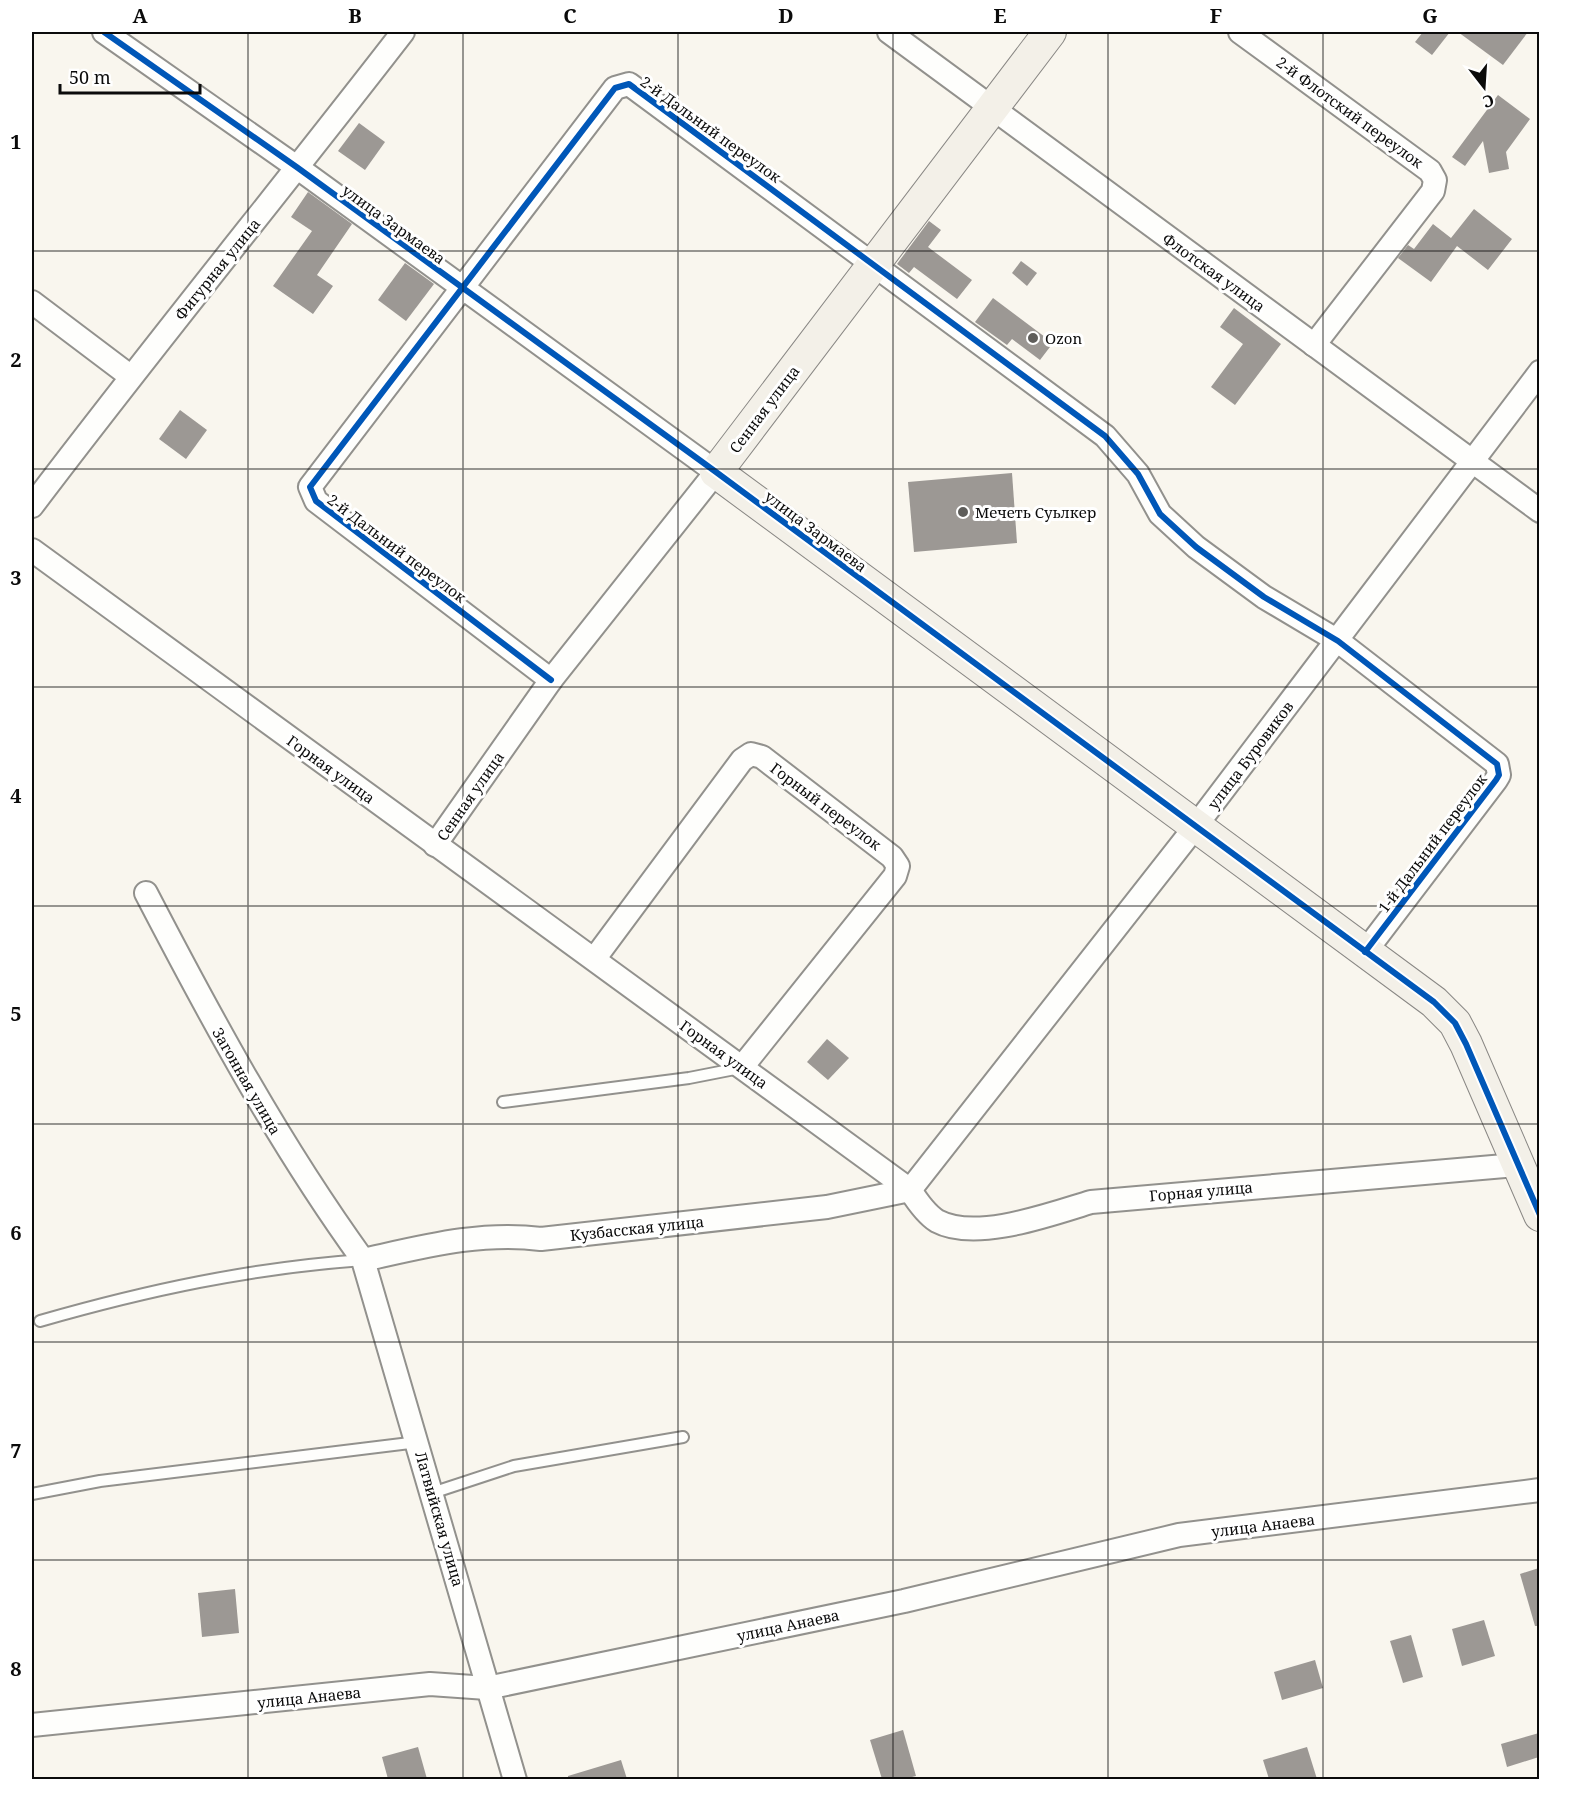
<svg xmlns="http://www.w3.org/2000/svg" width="1571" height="1811" viewBox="0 0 1571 1811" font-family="'Noto Serif',serif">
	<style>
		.building { fill: #9c9894 }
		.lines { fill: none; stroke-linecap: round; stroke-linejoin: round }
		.lane-casing { stroke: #92918d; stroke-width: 14 }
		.street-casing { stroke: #92918d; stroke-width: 26 }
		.secondary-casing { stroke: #898784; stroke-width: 34 }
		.lane { stroke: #fefefc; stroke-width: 10 }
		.street { stroke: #fefefc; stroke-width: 22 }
		.secondary { stroke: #f3f0e8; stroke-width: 32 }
		.cycleway-casing { stroke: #fff; stroke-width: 10 }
		.cycleway { stroke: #0057b8; stroke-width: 6 }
		.grid { fill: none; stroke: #0b0b0b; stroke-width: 1.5; stroke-opacity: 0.55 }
		.poi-dot { fill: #5e5d5a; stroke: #fff; stroke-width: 2 }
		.labels { text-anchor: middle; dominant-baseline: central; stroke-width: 6; stroke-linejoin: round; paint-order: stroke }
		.street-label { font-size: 15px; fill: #0b0b0b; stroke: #fff }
		.poi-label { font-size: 15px; fill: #0b0b0b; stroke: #fff; text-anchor: start }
		.neatline { fill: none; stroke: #0b0b0b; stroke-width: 2 }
		.grid-label { font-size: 20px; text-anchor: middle; font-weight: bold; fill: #0b0b0b }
	</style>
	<rect width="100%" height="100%" fill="#f9f6ee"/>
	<g class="building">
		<polygon points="1423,32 1450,32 1432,55 1415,42"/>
		<polygon points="1458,32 1528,32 1503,65"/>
		<polygon points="1498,95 1530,119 1506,152 1509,169 1489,173 1483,141 1465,166 1452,157"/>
		<polygon points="359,123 385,142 365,170 338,151"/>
		<polygon points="308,192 352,224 317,275 333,286 313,314 273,286 312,231 291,217"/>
		<polygon points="1474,209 1512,239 1488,270 1457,246 1431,282 1398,258 1408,245 1414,249 1433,224 1451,238"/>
		<polygon points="929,221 941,230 928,247 972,280 957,299 914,267 909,273 897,264"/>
		<polygon points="1021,261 1037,273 1027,286 1012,273"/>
		<polygon points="405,263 434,284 406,321 378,300"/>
		<polygon points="993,298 1053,343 1040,360 1012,339 1007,345 975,322"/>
		<polygon points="1234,308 1281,344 1235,405 1211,387 1243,344 1220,327"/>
		<polygon points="180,410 207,430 186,459 159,439"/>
		<polygon points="1012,473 1017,543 914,552 908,482"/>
		<polygon points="827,1039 849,1058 828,1080 807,1062"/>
		<polygon points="1539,1568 1539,1626 1535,1626 1520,1574"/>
		<polygon points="235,1589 239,1633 202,1637 198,1593"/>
		<polygon points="1484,1620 1495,1656 1462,1666 1452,1629"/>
		<polygon points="1411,1635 1423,1677 1403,1683 1390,1641"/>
		<polygon points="1315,1660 1323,1688 1282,1700 1274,1672"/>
		<polygon points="903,1730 916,1776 904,1779 882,1779 870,1740"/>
		<polygon points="1539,1733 1539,1757 1507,1767 1501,1744"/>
		<polygon points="418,1747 427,1779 388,1779 382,1757"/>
		<polygon points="1307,1747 1317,1779 1269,1779 1263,1760"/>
		<polygon points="621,1760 627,1779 568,1779 568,1776"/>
	</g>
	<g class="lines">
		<defs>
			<g id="lane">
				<polyline points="503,1102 689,1078 740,1068"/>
				<path d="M40 1321C148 1290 251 1268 363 1260"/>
				<polyline points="432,1493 514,1466 683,1437"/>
				<polyline points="32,1494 100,1481 418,1442"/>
			</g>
			<g id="street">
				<polyline points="104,32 298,168 716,472 551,680 435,845"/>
				<polyline points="889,32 1540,511"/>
				<polyline points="1240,32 1430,171 1435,180 1433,191 1314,345"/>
				<polyline points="32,302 130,376"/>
				<path d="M32 506C153 346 280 191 403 32"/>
				<path d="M32 550 910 1190C917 1201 926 1214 937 1221 976 1242 1051 1214 1091 1202L1516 1165"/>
				<polyline points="551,680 316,501 310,487 615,88 629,84 1105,436 1138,474 1160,514 1196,547 1264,597 1338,641 1497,764 1499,775 1496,780 1365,952"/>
				<path d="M146 893C212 1020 279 1144 363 1260L515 1780"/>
				<polyline points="595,958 742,760 751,754 762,757 892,857 898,866 895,876 742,1067"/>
				<path d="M363 1260C422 1247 481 1231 541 1239L827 1207 910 1190 1195 827 1540 372"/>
				<polyline points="32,1725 430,1684 487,1688 904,1601 1179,1535 1540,1490"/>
			</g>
			<polyline id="secondary" points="1050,32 716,472 1434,1002 1455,1023 1466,1044 1540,1215"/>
		</defs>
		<use href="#lane" class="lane-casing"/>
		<use href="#street" class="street-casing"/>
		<use href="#secondary" class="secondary-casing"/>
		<use href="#lane" class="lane"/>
		<use href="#street" class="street"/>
		<use href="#secondary" class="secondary"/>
		<defs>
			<g id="cycleway">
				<polyline points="104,32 298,168 716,472 1434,1002 1455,1023 1466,1044 1540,1215"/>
				<polyline points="551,680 316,501 310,487 615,88 629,84 1105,436 1138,474 1160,514 1196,547 1264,597 1338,641 1497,764 1499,775 1496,780 1365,952"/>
			</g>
		</defs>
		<use href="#cycleway" class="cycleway-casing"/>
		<use href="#cycleway" class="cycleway"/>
	</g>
	<path class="grid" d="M248 32V1780M463 32V1780M678 32V1780M893 32V1780M1108 32V1780M1323 32V1780M32 251H1540M32 469H1540M32 687H1540M32 906H1540M32 1124H1540M32 1342H1540M32 1560H1540"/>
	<g class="poi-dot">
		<circle cx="1033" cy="338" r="6"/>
		<circle cx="963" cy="512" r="6"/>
	</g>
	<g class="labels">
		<g class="street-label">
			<text transform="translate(1350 112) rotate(36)">2-й Флотский переулок</text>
			<text transform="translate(711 129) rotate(36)">2-й Дальний переулок</text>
			<text transform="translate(394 224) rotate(36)">улица Зармаева</text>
			<text transform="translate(217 269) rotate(-51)">Фигурная улица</text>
			<text transform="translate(1214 272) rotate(36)">Флотская улица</text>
			<text transform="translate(764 409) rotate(-53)">Сенная улица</text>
			<text transform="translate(816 531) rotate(37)">улица Зармаева</text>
			<text transform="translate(397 548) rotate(37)">2-й Дальний переулок</text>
			<text transform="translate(1250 755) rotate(-53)">улица Буровиков</text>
			<text transform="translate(331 769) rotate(36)">Горная улица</text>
			<text transform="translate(470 796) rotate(-55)">Сенная улица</text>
			<text transform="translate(826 806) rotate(37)">Горный переулок</text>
			<text transform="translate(1432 843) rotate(-53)">1-й Дальний переулок</text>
			<text transform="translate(724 1054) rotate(36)">Горная улица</text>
			<text transform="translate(247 1081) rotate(60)">Загонная улица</text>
			<text transform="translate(1201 1191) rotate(-5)">Горная улица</text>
			<text transform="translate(637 1228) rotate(-6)">Кузбасская улица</text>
			<text transform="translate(440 1519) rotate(74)">Латвийская улица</text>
			<text transform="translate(1263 1525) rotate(-7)">улица Анаева</text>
			<text transform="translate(788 1625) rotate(-12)">улица Анаева</text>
			<text transform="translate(309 1697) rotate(-6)">улица Анаева</text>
		</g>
		<g class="poi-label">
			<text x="1045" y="338">Ozon</text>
			<text x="975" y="512">Мечеть Суьлкер</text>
		</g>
	</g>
	<rect width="1571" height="1811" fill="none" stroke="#ffffff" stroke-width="66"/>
	<g transform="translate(1484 87) rotate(163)" stroke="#ffffff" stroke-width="4.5" paint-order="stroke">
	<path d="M0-4.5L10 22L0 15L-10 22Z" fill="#0b0b0b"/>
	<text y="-9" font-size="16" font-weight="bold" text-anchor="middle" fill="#0b0b0b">С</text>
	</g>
	<path d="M60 84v9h140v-9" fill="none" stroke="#0b0b0b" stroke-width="3"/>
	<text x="69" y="84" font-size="18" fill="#0b0b0b" stroke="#ffffff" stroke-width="4.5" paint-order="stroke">50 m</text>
	<rect x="33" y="33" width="1505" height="1745" class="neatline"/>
	<g class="grid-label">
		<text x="140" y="23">A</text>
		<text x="355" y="23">B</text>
		<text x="570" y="23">C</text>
		<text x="786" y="23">D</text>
		<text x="1000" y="23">E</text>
		<text x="1216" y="23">F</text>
		<text x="1430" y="23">G</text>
		<text x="16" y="149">1</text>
		<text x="16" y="367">2</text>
		<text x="16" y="585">3</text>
		<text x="16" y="803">4</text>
		<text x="16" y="1021">5</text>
		<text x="16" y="1240">6</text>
		<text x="16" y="1458">7</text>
		<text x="16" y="1676">8</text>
	</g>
</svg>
